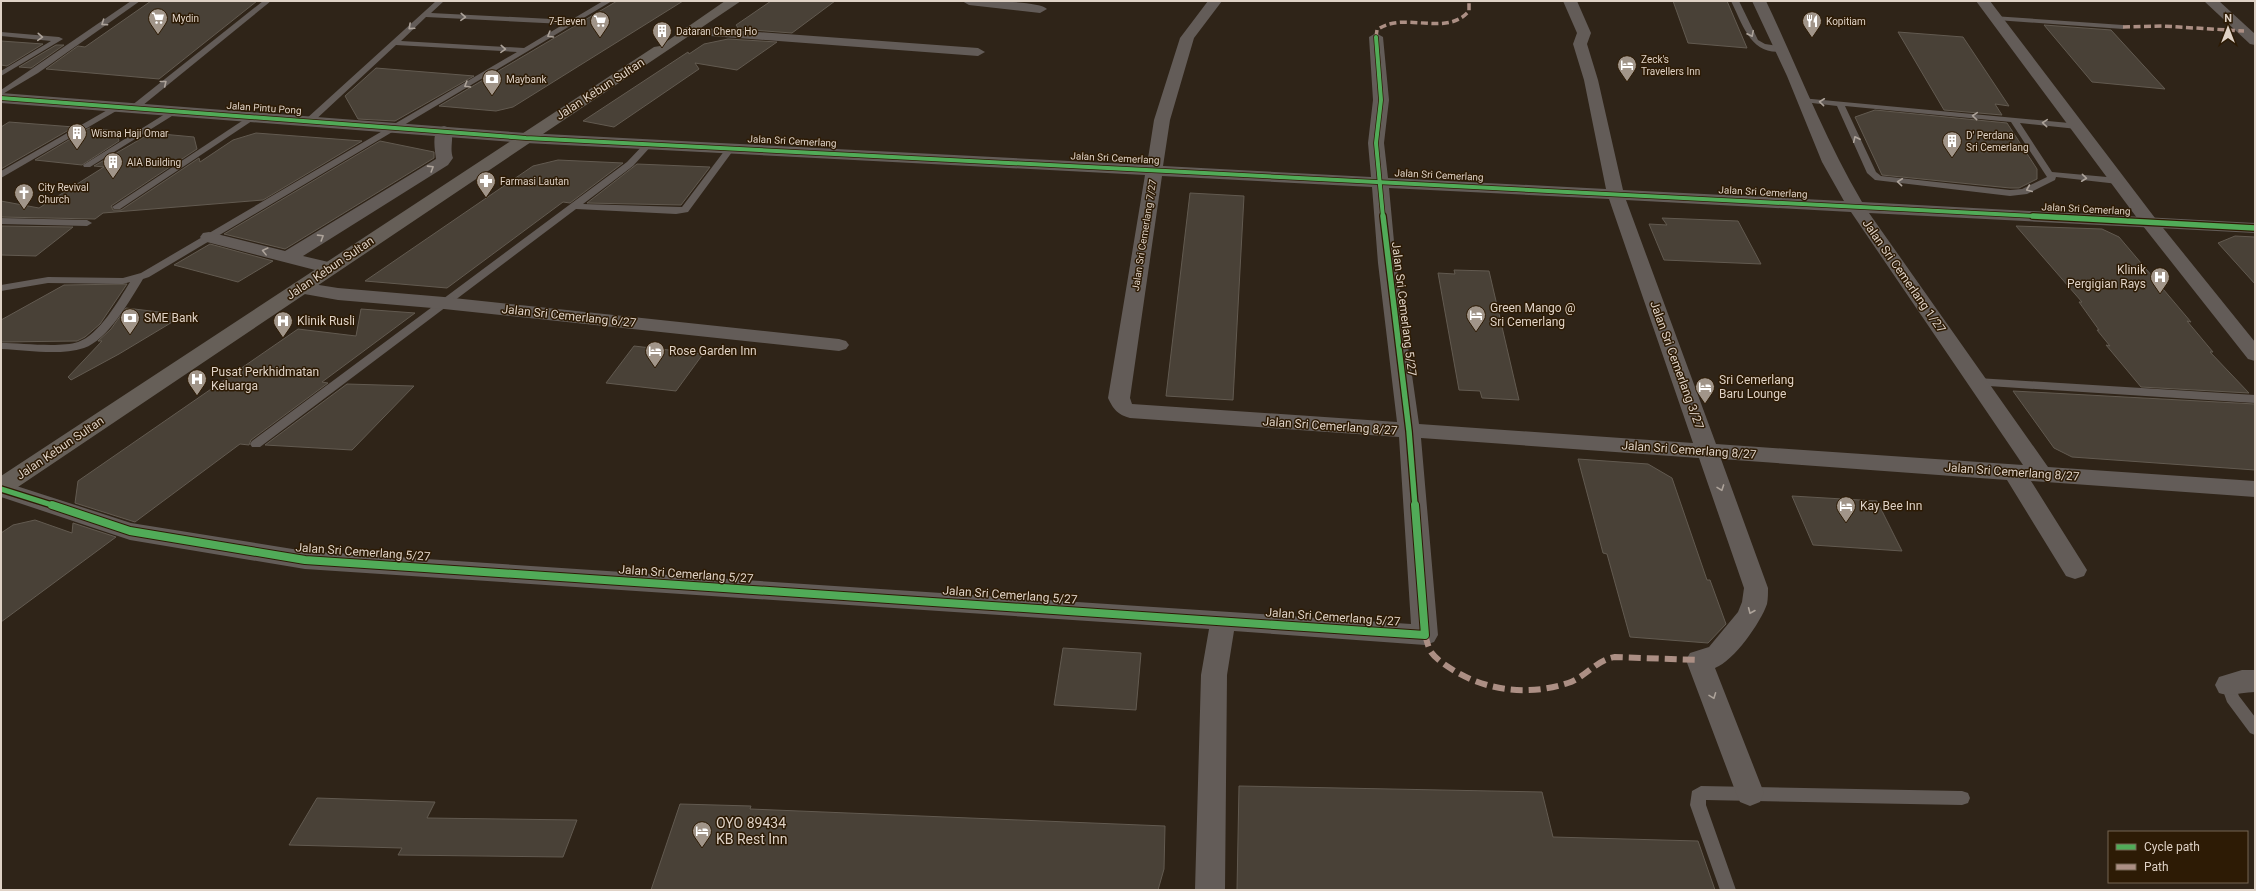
<svg xmlns="http://www.w3.org/2000/svg" width="2256" height="891" viewBox="0 0 2256 891" font-family="Roboto,sans-serif">
	<style>
		.building { fill: #494137; stroke: #625a50 }
		.lines { fill: none; stroke-linecap: round; stroke-linejoin: round }
		.service { fill: #635c58; fill-rule: evenodd }
		.minor { fill: #635c58; fill-rule: evenodd }
		.tertiary { fill: #635c58; fill-rule: evenodd }
		.secondary { fill: #665f58; fill-rule: evenodd }
		.quiet-far1 { stroke: #ac8f84; stroke-width: 3.5; stroke-dasharray: 7 3.5; stroke-linecap: butt }
		.quiet { stroke: #ac8f84; stroke-width: 6; stroke-dasharray: 12 6; stroke-linecap: butt }
		.cycleway-far2-casing { stroke: #2d1b05; stroke-width: 5.5 }
		.cycleway-far1-casing { stroke: #2d1b05; stroke-width: 8 }
		.cycleway-casing { stroke: #2d1b05; stroke-width: 10 }
		.cycleway-far2 { stroke: #51ab58; stroke-width: 4 }
		.cycleway-far1 { stroke: #51ab58; stroke-width: 5.5 }
		.cycleway { stroke: #51ab58; stroke-width: 8 }
		.oneway { stroke: #ada39a }
		.labels { text-anchor: middle; dominant-baseline: central; stroke-width: 3; stroke-linejoin: round; paint-order: stroke }
		.far-poi-label { font-size: 10px; fill: #dfd2c6; stroke: #2d1b05; text-anchor: start }
		.far-street-label { font-size: 10px; fill: #dfd2c6; stroke: #2d1b05 }
		.street-label { font-size: 12px; fill: #dfd2c6; stroke: #2d1b05 }
		.poi-label { font-size: 12px; fill: #dfd2c6; stroke: #2d1b05; text-anchor: start }
		.near-poi-label { font-size: 14px; fill: #dfd2c6; stroke: #2d1b05; text-anchor: start }
	</style>
	<rect width="100%" height="100%" fill="#2f2418"/>
	<g class="building">
		<polygon points="151,1 257,1 159,79 46,69 78,46 85,47"/>
		<polygon points="617,1 683,1 513,107 496,111 439,106"/>
		<polygon points="771,1 835,1 792,33 739,29 736,25"/>
		<polygon points="1673,1 1727,1 1747,48 1688,43"/>
		<polygon points="2044,25 2111,30 2165,89 2092,82"/>
		<polygon points="1898,32 1963,37 2009,106 1995,104 2002,115 1944,110"/>
		<polygon points="728,39 777,42 737,70 695,63 699,69 614,127 583,121 688,52 689,54 704,44"/>
		<polygon points="1,41 43,44 7,66 1,65"/>
		<polygon points="56,45 64,45 31,68 19,67"/>
		<polygon points="376,68 474,76 395,121 358,119 345,96"/>
		<polygon points="1875,110 2007,123 2037,169 2037,179 2019,188 2010,188 1882,175 1855,117"/>
		<polygon points="9,122 74,127 1,169 1,127"/>
		<polygon points="89,128 116,131 119,141 82,165 35,160"/>
		<polygon points="151,133 194,137 197,149 111,206 113,210 121,210 199,158 200,162 233,140 256,133 362,141 263,200 103,213 95,219 1,217 1,201 39,208 104,167 94,166"/>
		<polygon points="380,141 434,152 434,158 285,249 224,234"/>
		<polygon points="558,160 623,163 570,203 563,202 447,288 365,281 533,166"/>
		<polygon points="637,164 710,167 681,205 587,203"/>
		<polygon points="1190,193 1244,196 1233,400 1166,396"/>
		<polygon points="1662,218 1738,221 1761,264 1664,260 1649,224 1667,225"/>
		<polygon points="1,226 73,227 36,256 1,255"/>
		<polygon points="2016,226 2102,229 2119,237 2191,322 2187,321 2213,352 2210,352 2249,393 2141,387 2106,345 2110,346 2097,330 2099,330 2079,302 2082,302"/>
		<polygon points="2235,236 2255,237 2255,284 2218,243"/>
		<polygon points="210,244 273,261 238,282 174,265"/>
		<polygon points="1454,270 1489,271 1519,400 1482,398 1480,391 1459,390 1438,273 1455,274"/>
		<polygon points="127,284 100,324 85,337 77,341 1,342 1,320 64,285"/>
		<polygon points="126,308 184,315 119,354 71,380 68,377 102,341 98,341 111,329"/>
		<polygon points="361,309 415,313 322,382 328,383 251,440 249,445 240,444 135,522 75,503 78,481 298,329 356,336"/>
		<polygon points="634,346 703,354 676,391 606,383"/>
		<polygon points="347,384 414,386 352,450 265,445"/>
		<polygon points="2013,391 2255,404 2255,470 2072,457 2054,448"/>
		<polygon points="1578,459 1648,464 1672,478 1707,580 1710,580 1726,624 1708,643 1630,637 1607,554 1603,553"/>
		<polygon points="1792,496 1877,501 1902,551 1813,545"/>
		<polygon points="35,520 72,533 73,523 116,537 1,622 1,533 13,525"/>
		<polygon points="1063,648 1141,653 1136,710 1054,705"/>
		<polygon points="1239,786 1542,792 1553,837 1698,841 1715,890 1237,890"/>
		<polygon points="317,798 435,802 427,818 577,820 563,857 398,855 402,848 289,845"/>
		<polygon points="680,804 751,806 750,809 1165,826 1164,869 1158,890 651,890"/>
	</g>
	<g class="lines">
		<g class="service">
			<polygon points="131,1 140,1 38,73 1,95 1,90"/>
			<polygon points="263,1 271,1 137,110 131,110 131,106"/>
			<path d="M436 1H444L431 13 571 20 603 1H612L149 277 143 279C130 300 108 340 84 348 59 356 27 350 1 349V343C21 343 60 348 78 342 99 335 119 300 130 282L123 284 48 283 1 291V285L48 277 123 278 141 273 517 52 396 45 312 123H306V119ZM426 17 564 24 524 48 401 41Z"/>
			<path d="M1731 1H1739L1758 40 1765 44 1785 47V51C1751 57 1743 25 1731 1Z"/>
			<polygon points="1993,16 2123,25 2127,27 2123,29 1996,20 1993,20"/>
			<polygon points="1,32 59,37 63,39 1,76 1,71 51,41 1,36"/>
			<path d="M1801 98 2080 124V128L2077 129 2020 123 2052 172 2118 178 2123 181 2118 184 2056 177 2055 180 2027 194 2010 196 1875 180 1867 173 1837 106 1804 102 1800 100ZM1845 106 2011 122 2047 177 2022 189 2010 190 1881 176 1876 172Z"/>
			<polygon points="116,105 123,107 1,178 1,171"/>
			<polygon points="173,109 180,111 90,167 84,167 83,165"/>
			<polygon points="251,115 258,117 120,209 114,209 112,207"/>
			<polygon points="649,141 653,144 633,166 583,204 682,207 728,146 735,148 688,212 676,214 576,209 260,447 252,447 250,444 252,441 627,162 646,142"/>
			<polygon points="1,218 87,220 92,223 87,226 1,224"/>
			<polygon points="1977,378 2255,395 2255,403 1973,385 1971,382"/>
			<polygon points="2228,679 2233,681 2239,696 2255,717 2255,735 2250,733 2227,702 2221,685 2223,681"/>
			<polygon points="1701,786 1962,791 1968,793 1970,798 1968,803 1962,805 1706,800 1706,805 1736,890 1720,890 1690,805 1692,791"/>
		</g>
		<g class="minor">
			<path d="M962 1C977 1 1039 0 1047 9L1040 13 969 5Z"/>
			<path d="M1208 1H1222L1194 38 1170 120 1163 166 1371 177 1368 143 1373 100 1369 37 1376 33 1383 37 1389 100 1384 143 1388 178 1606 189 1584 80 1573 44 1577 33 1563 1H1577L1591 33 1587 44 1598 80 1623 190 1844 201 1822 162 1787 76 1752 1H1766C1798 68 1824 138 1862 202L2255 223V233L1869 213 2048 467 2255 481V497L2031 481 2087 570 2084 576 2075 579 2066 576 2007 480 1721 459 1768 588C1768 593 1768 599 1767 604 1761 622 1734 661 1715 668L1764 793 1760 802 1750 806 1740 802 1736 793 1686 660 1690 653 1709 647 1738 612 1742 602 1744 588 1699 458 1421 438 1438 635 1434 642 1425 645 1234 631 1227 675 1225 890H1195L1201 675 1209 629 305 569 130 540 1 497V481L131 523 305 551 1411 624 1399 437 1130 418C1117 414 1114 410 1108 398L1145 175 526 143 520 141 518 138 520 135 526 133 1147 165 1154 120 1180 38ZM1162 176 1372 187 1378 263 1397 422 1132 404 1130 398ZM1389 188 1609 199 1693 443 1419 424 1396 263ZM1626 200 1851 212 2023 465 1716 444Z"/>
			<polygon points="2204,1 2219,1 2255,34 2255,45 2250,44"/>
			<polygon points="689,27 978,48 985,52 978,56 684,34 682,31 684,28"/>
			<path d="M444 126 450 128C455 136 449 148 453 158L448 165 303 256 337 264 339 268 337 272 330 274 323 272 203 241 200 237 203 233 209 232 285 251 436 159C435 150 432 136 438 128Z"/>
			<polygon points="300,282 338,288 444,297 839,339 846,341 849,345 846,349 839,351 444,309 338,300 293,292 291,288 293,284"/>
			<path d="M2242 670H2255V692C2242 692 2231 697 2219 693L2215 685 2219 677Z"/>
		</g>
		<g class="tertiary">
			<polygon points="1976,1 1990,1 2155,218 2255,342 2255,361 2248,359 2143,226"/>
			<polygon points="1,93 526,133 532,135 534,138 532,141 526,143 1,103"/>
		</g>
		<polygon class="secondary" points="725,1 741,1 9,493 1,495 1,476 654,47 660,46"/>
		<g class="quiet-far1">
			<polyline points="2123,27 2162,26 2244,31"/>
			<path d="M1376 37 1377 30C1404 10 1446 38 1469 11V1"/>
		</g>
		<path class="quiet" d="M1425 635C1427 641 1428 647 1431 652 1436 659 1445 665 1453 670 1487 691 1529 696 1568 683 1586 677 1596 660 1615 657L1699 660"/>
		<defs>
			<g id="cycleway-far2">
				<polyline points="1376,37 1381,100 1376,143 1383,217"/>
				<polyline points="1,98 526,138 2052,217"/>
			</g>
			<g id="cycleway-far1">
				<polyline points="1383,216 1409,431 1415,506"/>
				<polyline points="2033,216 2255,228"/>
				<polyline points="1,489 55,506"/>
			</g>
			<polyline id="cycleway" points="52,505 130,531 305,560 1425,635 1415,505"/>
		</defs>
		<use href="#cycleway-far2" class="cycleway-far2-casing"/>
		<use href="#cycleway-far1" class="cycleway-far1-casing"/>
		<use href="#cycleway" class="cycleway-casing"/>
		<use href="#cycleway-far2" class="cycleway-far2"/>
		<use href="#cycleway-far1" class="cycleway-far1"/>
		<use href="#cycleway" class="cycleway"/>
	</g>
	<defs><path id="oneway-chevron" d="M-2-3.5L2.5 0L-2 3.5" fill="none" stroke-width="1.6" stroke-linecap="round" stroke-linejoin="round"/></defs>
	<g class="oneway">
		<use href="#oneway-chevron" transform="translate(463 17) rotate(3)"/>
		<use href="#oneway-chevron" transform="translate(104 23) rotate(146)"/>
		<use href="#oneway-chevron" transform="translate(411 27) rotate(138)"/>
		<use href="#oneway-chevron" transform="translate(1751 34) rotate(64)"/>
		<use href="#oneway-chevron" transform="translate(550 35) rotate(149)"/>
		<use href="#oneway-chevron" transform="translate(40 37) rotate(4)"/>
		<use href="#oneway-chevron" transform="translate(503 49) rotate(3)"/>
		<use href="#oneway-chevron" transform="translate(164 83) rotate(-39)"/>
		<use href="#oneway-chevron" transform="translate(467 85) rotate(149)"/>
		<use href="#oneway-chevron" transform="translate(1822 102) rotate(-174)"/>
		<use href="#oneway-chevron" transform="translate(1975 116) rotate(-175)"/>
		<use href="#oneway-chevron" transform="translate(2045 123) rotate(-175)"/>
		<use href="#oneway-chevron" transform="translate(1856 139) rotate(-115)"/>
		<use href="#oneway-chevron" transform="translate(431 168) rotate(-32)"/>
		<use href="#oneway-chevron" transform="translate(2084 178) rotate(6)"/>
		<use href="#oneway-chevron" transform="translate(1900 182) rotate(-174)"/>
		<use href="#oneway-chevron" transform="translate(2029 189) rotate(157)"/>
		<use href="#oneway-chevron" transform="translate(321 237) rotate(-32)"/>
		<use href="#oneway-chevron" transform="translate(265 251) rotate(-166)"/>
		<use href="#oneway-chevron" transform="translate(1721 488) rotate(70)"/>
		<use href="#oneway-chevron" transform="translate(1751 611) rotate(113)"/>
		<use href="#oneway-chevron" transform="translate(1713 696) rotate(69)"/>
	</g>
	<defs>
		<symbol id="supermarket-pin" viewBox="-11 -11 22 30"><path d="M0 17L-7.5 6A9.5 9.5 0 1 1 7.5 6Z" fill="#a19589" stroke="#2d1b05"/><path d="M-6-5.5h2.5l.6 2H6L4.5 2H-2.5L-4.4-4H-6ZM-1.5 3.2a1.3 1.3 0 1 0 .1 0ZM3 3.2a1.3 1.3 0 1 0 .1 0Z" fill="#fff"/></symbol>
		<symbol id="restaurant-pin" viewBox="-11 -11 22 30"><path d="M0 17L-7.5 6A9.5 9.5 0 1 1 7.5 6Z" fill="#a19589" stroke="#2d1b05"/><path d="M-5-6h1v4h1v-4h1v4h1v-4h1v5L-1.5 .5V6h-2V.5L-5-1ZM5-6V6H3V1.5H1.5Q1.5-4 5-6Z" fill="#fff"/></symbol>
		<symbol id="building-pin" viewBox="-11 -11 22 30"><path d="M0 17L-7.5 6A9.5 9.5 0 1 1 7.5 6Z" fill="#a19589" stroke="#2d1b05"/><path d="M-4-6H4V6H1V3H-1V6H-4ZM-2.5-4.3h1.7v1.8h-1.7ZM.8-4.3h1.7v1.8H.8ZM-2.5-1h1.7V.8h-1.7ZM.8-1h1.7V.8H.8Z" fill="#fff"/></symbol>
		<symbol id="hotel-pin" viewBox="-11 -11 22 30"><path d="M0 17L-7.5 6A9.5 9.5 0 1 1 7.5 6Z" fill="#a19589" stroke="#2d1b05"/><path d="M-6-4.5h1.5V1H6V5H4.5V3h-9V5H-6ZM-4 0a1.8 1.8 0 1 1 3.6 0ZM.5 0V-2.5h3Q6-2.5 6 0Z" fill="#fff"/></symbol>
		<symbol id="bank-pin" viewBox="-11 -11 22 30"><path d="M0 17L-7.5 6A9.5 9.5 0 1 1 7.5 6Z" fill="#a19589" stroke="#2d1b05"/><path d="M-6-4H6V4H-6ZM0-2.3a2.3 2.3 0 1 0 0 4.6a2.3 2.3 0 1 0 0-4.6Z" fill="#fff"/></symbol>
		<symbol id="pharmacy-pin" viewBox="-11 -11 22 30"><path d="M0 17L-7.5 6A9.5 9.5 0 1 1 7.5 6Z" fill="#a19589" stroke="#2d1b05"/><path d="M-2-6h4v4h4v4h-4v4h-4v-4h-4v-4h4Z" fill="#fff"/></symbol>
		<symbol id="church-pin" viewBox="-11 -11 22 30"><path d="M0 17L-7.5 6A9.5 9.5 0 1 1 7.5 6Z" fill="#a19589" stroke="#2d1b05"/><path d="M-1.2-6h2.4v3.5h3.3v2.4h-3.3V6h-2.4V-.1h-3.3v-2.4h3.3Z" fill="#fff"/></symbol>
		<symbol id="hospital-pin" viewBox="-11 -11 22 30"><path d="M0 17L-7.5 6A9.5 9.5 0 1 1 7.5 6Z" fill="#a19589" stroke="#2d1b05"/><path d="M-5-5h3v3.5h4V-5h3V5h-3V1.5h-4V5h-3Z" fill="#fff"/></symbol>
	</defs>
	<g fill-rule="evenodd">
		<use href="#supermarket-pin" x="147" y="7" width="22" height="30"/>
		<use href="#supermarket-pin" x="589" y="10" width="22" height="30"/>
		<use href="#restaurant-pin" x="1801" y="10" width="22" height="30"/>
		<use href="#building-pin" x="651" y="20" width="22" height="30"/>
		<use href="#hotel-pin" x="1616" y="54" width="22" height="30"/>
		<use href="#bank-pin" x="481" y="68" width="22" height="30"/>
		<use href="#building-pin" x="66" y="122" width="22" height="30"/>
		<use href="#building-pin" x="1941" y="130" width="22" height="30"/>
		<use href="#building-pin" x="102" y="151" width="22" height="30"/>
		<use href="#pharmacy-pin" x="475" y="170" width="22" height="30"/>
		<use href="#church-pin" x="13" y="182" width="22" height="30"/>
		<use href="#hospital-pin" x="2149" y="266" width="22" height="30"/>
		<use href="#hotel-pin" x="1465" y="304" width="22" height="30"/>
		<use href="#bank-pin" x="119" y="307" width="22" height="30"/>
		<use href="#hospital-pin" x="272" y="310" width="22" height="30"/>
		<use href="#hotel-pin" x="644" y="340" width="22" height="30"/>
		<use href="#hospital-pin" x="186" y="368" width="22" height="30"/>
		<use href="#hotel-pin" x="1694" y="376" width="22" height="30"/>
		<use href="#hotel-pin" x="1835" y="495" width="22" height="30"/>
		<use href="#hotel-pin" x="691" y="820" width="22" height="30"/>
	</g>
	<g class="labels">
		<g class="far-poi-label">
			<text x="172" y="18">Mydin</text>
			<text x="586" y="21" text-anchor="end">7-Eleven</text>
			<text x="1826" y="21">Kopitiam</text>
			<text x="676" y="31">Dataran Cheng Ho</text>
			<text x="1641" y="59">Zeck's<tspan x="1641" dy="12">Travellers Inn</tspan></text>
			<text x="506" y="79">Maybank</text>
			<text x="91" y="133">Wisma Haji Omar</text>
			<text x="1966" y="135">D' Perdana<tspan x="1966" dy="12">Sri Cemerlang</tspan></text>
			<text x="127" y="162">AIA Building</text>
			<text x="500" y="181">Farmasi Lautan</text>
			<text x="38" y="187">City Revival<tspan x="38" dy="12">Church</tspan></text>
		</g>
		<g class="far-street-label">
			<text transform="translate(264 108) rotate(4)">Jalan Pintu Pong</text>
			<text transform="translate(792 141) rotate(3)">Jalan Sri Cemerlang</text>
			<text transform="translate(1115 158) rotate(3)">Jalan Sri Cemerlang</text>
			<text transform="translate(1439 175) rotate(3)">Jalan Sri Cemerlang</text>
			<text transform="translate(1763 192) rotate(3)">Jalan Sri Cemerlang</text>
			<text transform="translate(2086 209) rotate(3)">Jalan Sri Cemerlang</text>
			<text transform="translate(1144 235) rotate(-81)">Jalan Sri Cemerlang 7/27</text>
		</g>
		<g class="street-label">
			<text transform="translate(600 89) rotate(-33)">Jalan Kebun Sultan</text>
			<text transform="translate(330 268) rotate(-34)">Jalan Kebun Sultan</text>
			<text transform="translate(1904 276) rotate(55)">Jalan Sri Cemerlang 1/27</text>
			<text transform="translate(1404 309) rotate(83)">Jalan Sri Cemerlang 5/27</text>
			<text transform="translate(569 316) rotate(6)">Jalan Sri Cemerlang 6/27</text>
			<text transform="translate(1677 365) rotate(70)">Jalan Sri Cemerlang 3/27</text>
			<text transform="translate(1330 426) rotate(4)">Jalan Sri Cemerlang 8/27</text>
			<text transform="translate(60 448) rotate(-34)">Jalan Kebun Sultan</text>
			<text transform="translate(1689 450) rotate(4)">Jalan Sri Cemerlang 8/27</text>
			<text transform="translate(2012 472) rotate(4)">Jalan Sri Cemerlang 8/27</text>
			<text transform="translate(363 552) rotate(4)">Jalan Sri Cemerlang 5/27</text>
			<text transform="translate(686 574) rotate(4)">Jalan Sri Cemerlang 5/27</text>
			<text transform="translate(1010 595) rotate(4)">Jalan Sri Cemerlang 5/27</text>
			<text transform="translate(1333 617) rotate(4)">Jalan Sri Cemerlang 5/27</text>
		</g>
		<g class="poi-label">
			<text x="2146" y="270" text-anchor="end">Klinik<tspan x="2146" dy="14">Pergigian Rays</tspan></text>
			<text x="1490" y="308">Green Mango @<tspan x="1490" dy="14">Sri Cemerlang</tspan></text>
			<text x="144" y="318">SME Bank</text>
			<text x="297" y="321">Klinik Rusli</text>
			<text x="669" y="351">Rose Garden Inn</text>
			<text x="211" y="372">Pusat Perkhidmatan<tspan x="211" dy="14">Keluarga</tspan></text>
			<text x="1719" y="380">Sri Cemerlang<tspan x="1719" dy="14">Baru Lounge</tspan></text>
			<text x="1860" y="506">Kay Bee Inn</text>
		</g>
		<g class="near-poi-label">
			<text x="716" y="823">OYO 89434<tspan x="716" dy="16">KB Rest Inn</tspan></text>
		</g>
	</g>
	<rect width="2256" height="891" fill="none" stroke="#dfd2c6" stroke-width="4"/>
	<rect x="2108" y="831" width="140" height="52" fill="#2d1b05" stroke="#746452"/>
	<rect x="2116" y="844" width="20" height="6" fill="#51ab58" stroke="#746452"/>
	<text x="2144" y="851" font-size="12" fill="#dfd2c6">Cycle path</text>
	<rect x="2116" y="864" width="20" height="6" fill="#ac8f84" stroke="#746452"/>
	<text x="2144" y="871" font-size="12" fill="#dfd2c6">Path</text>
	<g transform="translate(2228 28)" stroke="#2d1b05" stroke-width="3" paint-order="stroke">
	<path d="M0-3L7 15L0 10L-7 15Z" fill="#dfd2c6"/>
	<text y="-6" font-size="11" font-weight="bold" text-anchor="middle" fill="#dfd2c6">N</text>
	</g>
</svg>
